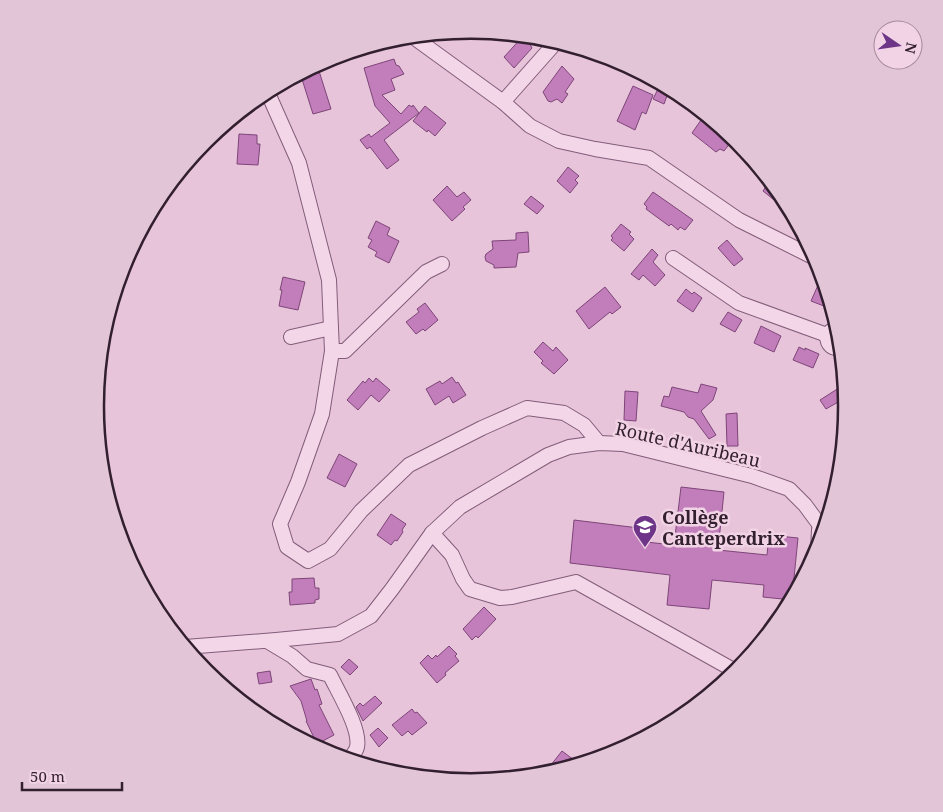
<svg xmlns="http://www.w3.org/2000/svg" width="943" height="812" viewBox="0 0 943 812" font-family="'Noto Serif',serif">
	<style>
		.building { fill: #c27ebb; stroke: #7d4578 }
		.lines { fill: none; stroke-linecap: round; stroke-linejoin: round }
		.minor-casing { stroke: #815d79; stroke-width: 16 }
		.minor { stroke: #f4d6e9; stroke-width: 14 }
		.labels { text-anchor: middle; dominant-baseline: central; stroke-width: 5; stroke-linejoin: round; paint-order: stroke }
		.street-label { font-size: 18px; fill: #321f2f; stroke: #f1d3e5 }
		.poi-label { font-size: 18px; font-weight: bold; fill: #321f2f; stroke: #f1d3e5; text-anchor: start }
		.rim { fill: none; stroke: #321f2f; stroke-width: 2.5 }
	</style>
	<rect width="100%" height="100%" fill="#e8c4da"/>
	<g class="building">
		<polygon points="524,35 525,35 532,48 514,68 504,57"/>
		<polygon points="394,59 396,65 399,66 404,74 391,79 395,90 382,95 401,114 409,105 412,107 413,105 419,113 384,140 399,160 387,169 370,147 367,149 360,140 369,134 371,137 390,123 375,106 364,68"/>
		<polygon points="562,66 574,79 565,92 568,94 562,103 557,99 551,102 548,101 543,92"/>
		<polygon points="319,71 331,109 313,114 301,76"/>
		<polygon points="633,86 653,95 646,114 642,112 635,130 617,121"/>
		<polygon points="658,89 668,93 664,104 653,99"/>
		<polygon points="425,106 446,123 435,136 428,130 427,132 413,121"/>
		<polygon points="701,120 731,142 724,151 720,149 716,152 692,133"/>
		<polygon points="239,134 257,135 257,144 260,144 258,165 237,164"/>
		<polygon points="568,167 579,176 575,180 578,183 570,193 557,181"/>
		<polygon points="770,180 784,197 795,217 763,191"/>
		<polygon points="447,186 457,197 464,192 471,200 463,207 465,209 452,221 433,200"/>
		<polygon points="653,192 693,220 685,230 680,227 678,230 671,224 669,226 646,209 647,207 644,204"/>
		<polygon points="531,196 544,206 537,214 524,204"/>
		<polygon points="376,221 390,228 387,235 399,241 389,263 375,256 377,252 368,247 372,240 368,238"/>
		<polygon points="621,224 631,232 629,234 634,239 624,251 611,240 613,238 611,236"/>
		<polygon points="528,232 529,252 518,253 516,267 494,268 494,265 486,261 485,257 486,254 493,249 492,241 516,240 516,233"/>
		<polygon points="727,240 743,259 734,266 718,248"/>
		<polygon points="652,249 658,255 653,262 665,275 655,286 643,275 639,280 631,274"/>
		<polygon points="283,277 305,282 298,310 279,306 282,290 280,290"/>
		<polygon points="819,283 826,287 834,310 811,301"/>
		<polygon points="605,287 621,307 612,314 610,312 589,329 576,311"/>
		<polygon points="686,289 692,294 694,292 702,298 693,312 677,301"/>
		<polygon points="425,303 438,320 425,331 423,329 416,334 406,322 419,312 417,309"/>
		<polygon points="728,312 742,320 735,332 720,324"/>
		<polygon points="761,326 781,336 774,352 754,343"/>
		<polygon points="543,342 553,351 556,347 568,360 554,374 541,363 543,361 534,352"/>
		<polygon points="799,347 805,350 805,348 819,354 813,368 793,360"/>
		<polygon points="452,377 456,383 458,382 466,395 453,403 449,396 435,405 426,389 440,381 442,384"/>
		<polygon points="369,378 373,382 376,378 390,390 379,402 371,395 358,410 347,400 363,381 365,383"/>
		<polygon points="701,384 717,388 713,400 701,411 716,435 709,439 694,419 688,417 684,412 661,406 664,396 669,397 672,387 698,393"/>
		<polygon points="842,386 846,392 847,397 826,409 820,400"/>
		<polygon points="625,391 638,392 636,421 624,420"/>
		<polygon points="737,413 738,446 727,446 726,414"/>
		<polygon points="339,454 357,464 345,487 327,478"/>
		<polygon points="681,487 724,492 718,550 767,555 769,535 798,538 793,588 798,589 792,600 763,597 764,585 712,580 709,609 667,605 670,575 570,563 574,520 647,529 646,542 674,545"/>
		<polygon points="391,514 406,524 402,530 403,532 397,541 395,540 391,545 377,535"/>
		<polygon points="314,578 315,588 319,588 319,599 315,600 315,603 290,605 289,592 292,592 292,579"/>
		<polygon points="484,607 496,619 478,638 476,636 472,640 463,629"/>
		<polygon points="449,646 457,654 455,656 459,661 445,673 446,675 437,683 420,663 428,655 432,659 436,655 437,657"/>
		<polygon points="349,659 358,667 350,675 341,667"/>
		<polygon points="270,671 272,682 259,684 257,673"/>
		<polygon points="311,679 315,690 317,689 322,704 319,705 334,735 317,744 306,721 307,721 301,701 290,686"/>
		<polygon points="375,696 382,703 363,721 356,707 360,703 363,706"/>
		<polygon points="412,709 415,713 417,712 427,723 412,735 408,731 402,736 392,725"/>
		<polygon points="378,728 388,738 379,747 370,735"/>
		<polygon points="562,751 574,760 569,767 543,775"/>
	</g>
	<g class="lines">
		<defs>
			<g id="minor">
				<polyline points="412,36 503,102 530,126 559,141 595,149 649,158 739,220 817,259"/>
				<polyline points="606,56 629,66"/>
				<polyline points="267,91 299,163 329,280 331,328 332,351 322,414 298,482 280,524 287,547 308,561 330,549 361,511 409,465 482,428 527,408 564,413 584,425 599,443"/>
				<polyline points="503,102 557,41"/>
				<polyline points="673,258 739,303 827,335"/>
				<path d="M839 328 831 331 827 335C827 345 832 350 842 347"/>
				<polyline points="291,337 331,328"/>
				<polyline points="332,351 345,351 426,272 442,264"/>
				<polyline points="432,533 452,555 463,579 470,589 500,598 512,597 576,582 737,672"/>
				<polyline points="818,551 819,530"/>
				<path d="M267 641 292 656 307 669 330 675C338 692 361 729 357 747 356 752 352 756 348 760"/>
				<polyline points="185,647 276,640 338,634 371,616 392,589 432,533 460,507 548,455 569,447 599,443 623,444 752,476 789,489 805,505 819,524 823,538"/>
			</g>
		</defs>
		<use href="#minor" class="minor-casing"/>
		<use href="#minor" class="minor"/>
	</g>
	<defs>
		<symbol id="school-pin" viewBox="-11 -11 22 30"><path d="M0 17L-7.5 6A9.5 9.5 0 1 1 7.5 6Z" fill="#6d3488" stroke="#f1d3e5"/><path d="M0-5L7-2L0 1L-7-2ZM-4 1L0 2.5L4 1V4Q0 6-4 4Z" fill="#fff"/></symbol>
	</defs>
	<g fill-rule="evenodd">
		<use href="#school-pin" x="631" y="513" width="28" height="38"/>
	</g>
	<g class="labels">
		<g class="street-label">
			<text transform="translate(688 444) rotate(13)">Route d'Auribeau</text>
		</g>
		<g class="poi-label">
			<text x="662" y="517">Collège<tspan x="662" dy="21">Canteperdrix</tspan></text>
		</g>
	</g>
	<path d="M0 0H943V812H0ZM104 406a367 367 0 1 1 734 0a367 367 0 1 1-734 0Z" fill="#e2c5d6" fill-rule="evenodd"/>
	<path class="rim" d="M104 406a367 367 0 1 1 734 0a367 367 0 1 1-734 0Z"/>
	<g transform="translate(898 45) rotate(103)"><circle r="24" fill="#f1d3e5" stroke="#a58b9c"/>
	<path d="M0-4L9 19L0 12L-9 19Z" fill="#6d3488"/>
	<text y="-8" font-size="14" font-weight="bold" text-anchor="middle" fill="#321f2f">N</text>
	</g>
	<path d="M22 782v8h100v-8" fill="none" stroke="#321f2f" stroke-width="2.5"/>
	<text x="30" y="782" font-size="15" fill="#321f2f" stroke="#f1d3e5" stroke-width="4" paint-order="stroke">50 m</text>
</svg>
